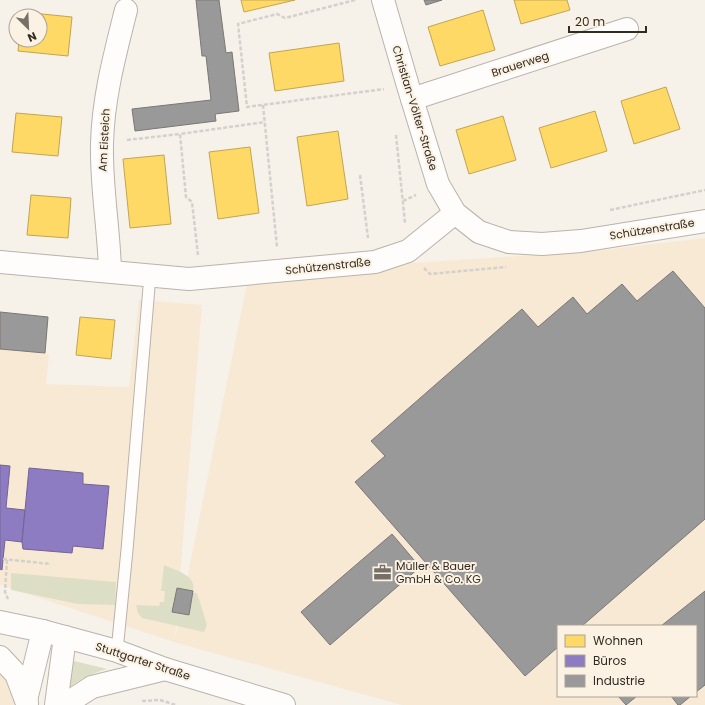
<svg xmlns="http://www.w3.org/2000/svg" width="705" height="705" viewBox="0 0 705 705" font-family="Poppins,sans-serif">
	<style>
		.built { fill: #f8e9d5; fill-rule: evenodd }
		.green { fill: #dcdfc6 }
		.homes { fill: #ffd966; stroke: #c2a552 }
		.offices { fill: #8e7cc3; stroke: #726493 }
		.industry { fill: #999; stroke: #7a7875 }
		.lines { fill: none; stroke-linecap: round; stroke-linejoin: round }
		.lane-casing { stroke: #b9b3ab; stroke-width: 13 }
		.street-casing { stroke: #b9b3ab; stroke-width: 24 }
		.secondary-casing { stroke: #b9b3ab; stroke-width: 24 }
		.path { stroke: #d4d1cd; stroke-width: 2.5; stroke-dasharray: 4 2; stroke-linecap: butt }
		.lane { stroke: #fefdfc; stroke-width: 11 }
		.street { stroke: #fefdfc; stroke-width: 22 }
		.secondary { stroke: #fefdfc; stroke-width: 22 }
		.labels { text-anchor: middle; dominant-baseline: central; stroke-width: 4; stroke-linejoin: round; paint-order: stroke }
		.street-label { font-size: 11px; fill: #322b22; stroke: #fcf2e3 }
		.poi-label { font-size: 11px; fill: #322b22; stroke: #fcf2e3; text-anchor: start }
	</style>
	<rect width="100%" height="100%" fill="#f6f1e9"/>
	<g class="built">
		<path d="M705 238V705H402L174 642 0 585V312L48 317 45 353 49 354 46 384 129 387 139 300 202 305 175 638 249 274 594 251ZM558 626H696V696H558Z"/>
		<polygon points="0,663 14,683 14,705 0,705"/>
	</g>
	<g class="green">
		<path d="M164 565C175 570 197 575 193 591L177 588 173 612 189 616 193 593H197L207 625 204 632 142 618 138 613 136 605 159 606 160 602H164L165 591H161Z"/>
		<polygon points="11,573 116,582 115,605 78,604 11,590"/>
		<path d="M70 660 107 669C92 673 81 679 68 688Z"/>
	</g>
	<g class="homes">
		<polygon points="241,0 295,0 244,12"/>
		<polygon points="514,0 567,0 570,10 521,24"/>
		<polygon points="483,10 495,50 440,66 428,27"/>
		<polygon points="22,12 72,17 68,56 18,51 19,40 40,40 40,16 21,16"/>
		<polygon points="339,43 344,81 275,91 269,53"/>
		<polygon points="666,87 680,129 634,144 621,101"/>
		<polygon points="595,111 607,151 551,168 539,128"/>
		<polygon points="16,113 62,117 58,156 12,152"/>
		<polygon points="503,116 516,160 469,174 456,130"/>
		<polygon points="338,131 348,199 307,206 297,137"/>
		<polygon points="250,147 259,213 218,219 209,152"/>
		<polygon points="164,155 171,224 130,228 123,159"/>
		<polygon points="31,195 71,198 68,238 27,235"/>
		<polygon points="80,317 115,320 111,359 76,355"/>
	</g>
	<g class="offices">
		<polygon points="0,465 10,466 6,508 25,510 22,542 5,540 2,570 0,569"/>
		<polygon points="29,468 83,473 83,484 109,486 103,549 73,546 72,553 23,549 22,542"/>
	</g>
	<g class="industry">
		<polygon points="196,0 219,0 226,53 232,52 239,111 215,114 216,121 135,131 132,109 211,100 206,56 202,56"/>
		<polygon points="424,0 442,0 426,5"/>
		<polygon points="673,271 705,308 705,519 582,626 558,626 558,647 525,676 355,482 385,456 371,441 522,309 538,327 573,297 587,314 622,284 637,301"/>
		<polygon points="0,312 48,317 45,353 0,349"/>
		<polygon points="392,534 420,567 330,645 301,612"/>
		<polygon points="177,588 193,591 189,615 172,612"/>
		<polygon points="705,591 705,685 696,692 696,626 661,626"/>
		<polygon points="618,696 637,696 626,705"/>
		<polygon points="671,696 691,696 680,705 678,705"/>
	</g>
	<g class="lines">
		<defs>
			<polyline id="lane" points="117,651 127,550 150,275"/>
			<g id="street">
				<polyline points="383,0 408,86 438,184 455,213 479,232 509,242 542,244 581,241 705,221"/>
				<polyline points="412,99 627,29"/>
				<polyline points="0,262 189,279 375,262 408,251 455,213"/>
				<path d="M110 271C109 229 101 187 102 144 103 98 115 54 126 10"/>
				<polyline points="0,657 16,674 27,703"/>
				<polyline points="26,700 43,631"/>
				<polyline points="56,705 65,637"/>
				<polyline points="64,705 92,687 165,669"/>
			</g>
			<polyline id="secondary" points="0,622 43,631 117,651 165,669 284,705"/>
		</defs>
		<use href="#lane" class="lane-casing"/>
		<use href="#street" class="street-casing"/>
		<use href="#secondary" class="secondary-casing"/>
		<g class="path">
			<polyline points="355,0 285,18 277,14 238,24 247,107 384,89"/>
			<polyline points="263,105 277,247"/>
			<polyline points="396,135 405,223"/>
			<polyline points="127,140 180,134"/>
			<polyline points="360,175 368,238"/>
			<polyline points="403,201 416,195"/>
			<polyline points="610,210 705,190"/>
			<polyline points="198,255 192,202 186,197 180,134 265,122"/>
			<polyline points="424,268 430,274 506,267"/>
			<polyline points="3,559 51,564"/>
			<polyline points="7,560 5,592 8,599"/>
			<polyline points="142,701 160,700 176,705"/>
		</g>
		<use href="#lane" class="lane"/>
		<use href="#street" class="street"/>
		<use href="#secondary" class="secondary"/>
	</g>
	<defs>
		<symbol id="office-bare" viewBox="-9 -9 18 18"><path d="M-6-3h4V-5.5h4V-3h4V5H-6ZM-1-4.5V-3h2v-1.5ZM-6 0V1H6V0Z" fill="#777068" stroke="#fcf2e3" stroke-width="2.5" paint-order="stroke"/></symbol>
	</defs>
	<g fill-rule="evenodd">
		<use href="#office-bare" x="370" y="560" width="25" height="25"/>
	</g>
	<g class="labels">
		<g class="street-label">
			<text transform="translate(520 64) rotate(-18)">Brauerweg</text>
			<text transform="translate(415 108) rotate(73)">Christian-Völter-Straße</text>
			<text transform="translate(104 140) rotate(-87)">Am Eisteich</text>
			<text transform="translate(652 229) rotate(-9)">Schützenstraße</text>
			<text transform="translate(328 266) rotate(-6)">Schützenstraße</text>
			<text transform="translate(143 661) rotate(18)">Stuttgarter Straße</text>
		</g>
		<g class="poi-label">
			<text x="396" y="566">Müller &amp; Bauer<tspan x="396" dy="13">GmbH &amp; Co. KG</tspan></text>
		</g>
	</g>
	<rect x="557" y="625" width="140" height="72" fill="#fcf2e3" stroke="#aba296"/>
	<rect x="565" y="635" width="20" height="12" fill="#ffd966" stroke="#aba296"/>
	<text x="593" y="645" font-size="12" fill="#322b22">Wohnen</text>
	<rect x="565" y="655" width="20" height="12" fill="#8e7cc3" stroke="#aba296"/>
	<text x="593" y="665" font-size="12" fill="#322b22">Büros</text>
	<rect x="565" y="675" width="20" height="12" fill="#999999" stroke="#aba296"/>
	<text x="593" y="685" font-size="12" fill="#322b22">Industrie</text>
	<g transform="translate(28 28) rotate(156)"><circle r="19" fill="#fcf2e3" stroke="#aba296"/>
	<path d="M0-3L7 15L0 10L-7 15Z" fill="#777068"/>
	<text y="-6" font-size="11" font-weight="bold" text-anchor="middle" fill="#322b22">N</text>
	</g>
	<path d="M569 26v6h77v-6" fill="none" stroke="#322b22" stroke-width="2"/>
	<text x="575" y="26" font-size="12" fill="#322b22" stroke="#fcf2e3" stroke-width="3" paint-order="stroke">20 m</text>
</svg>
